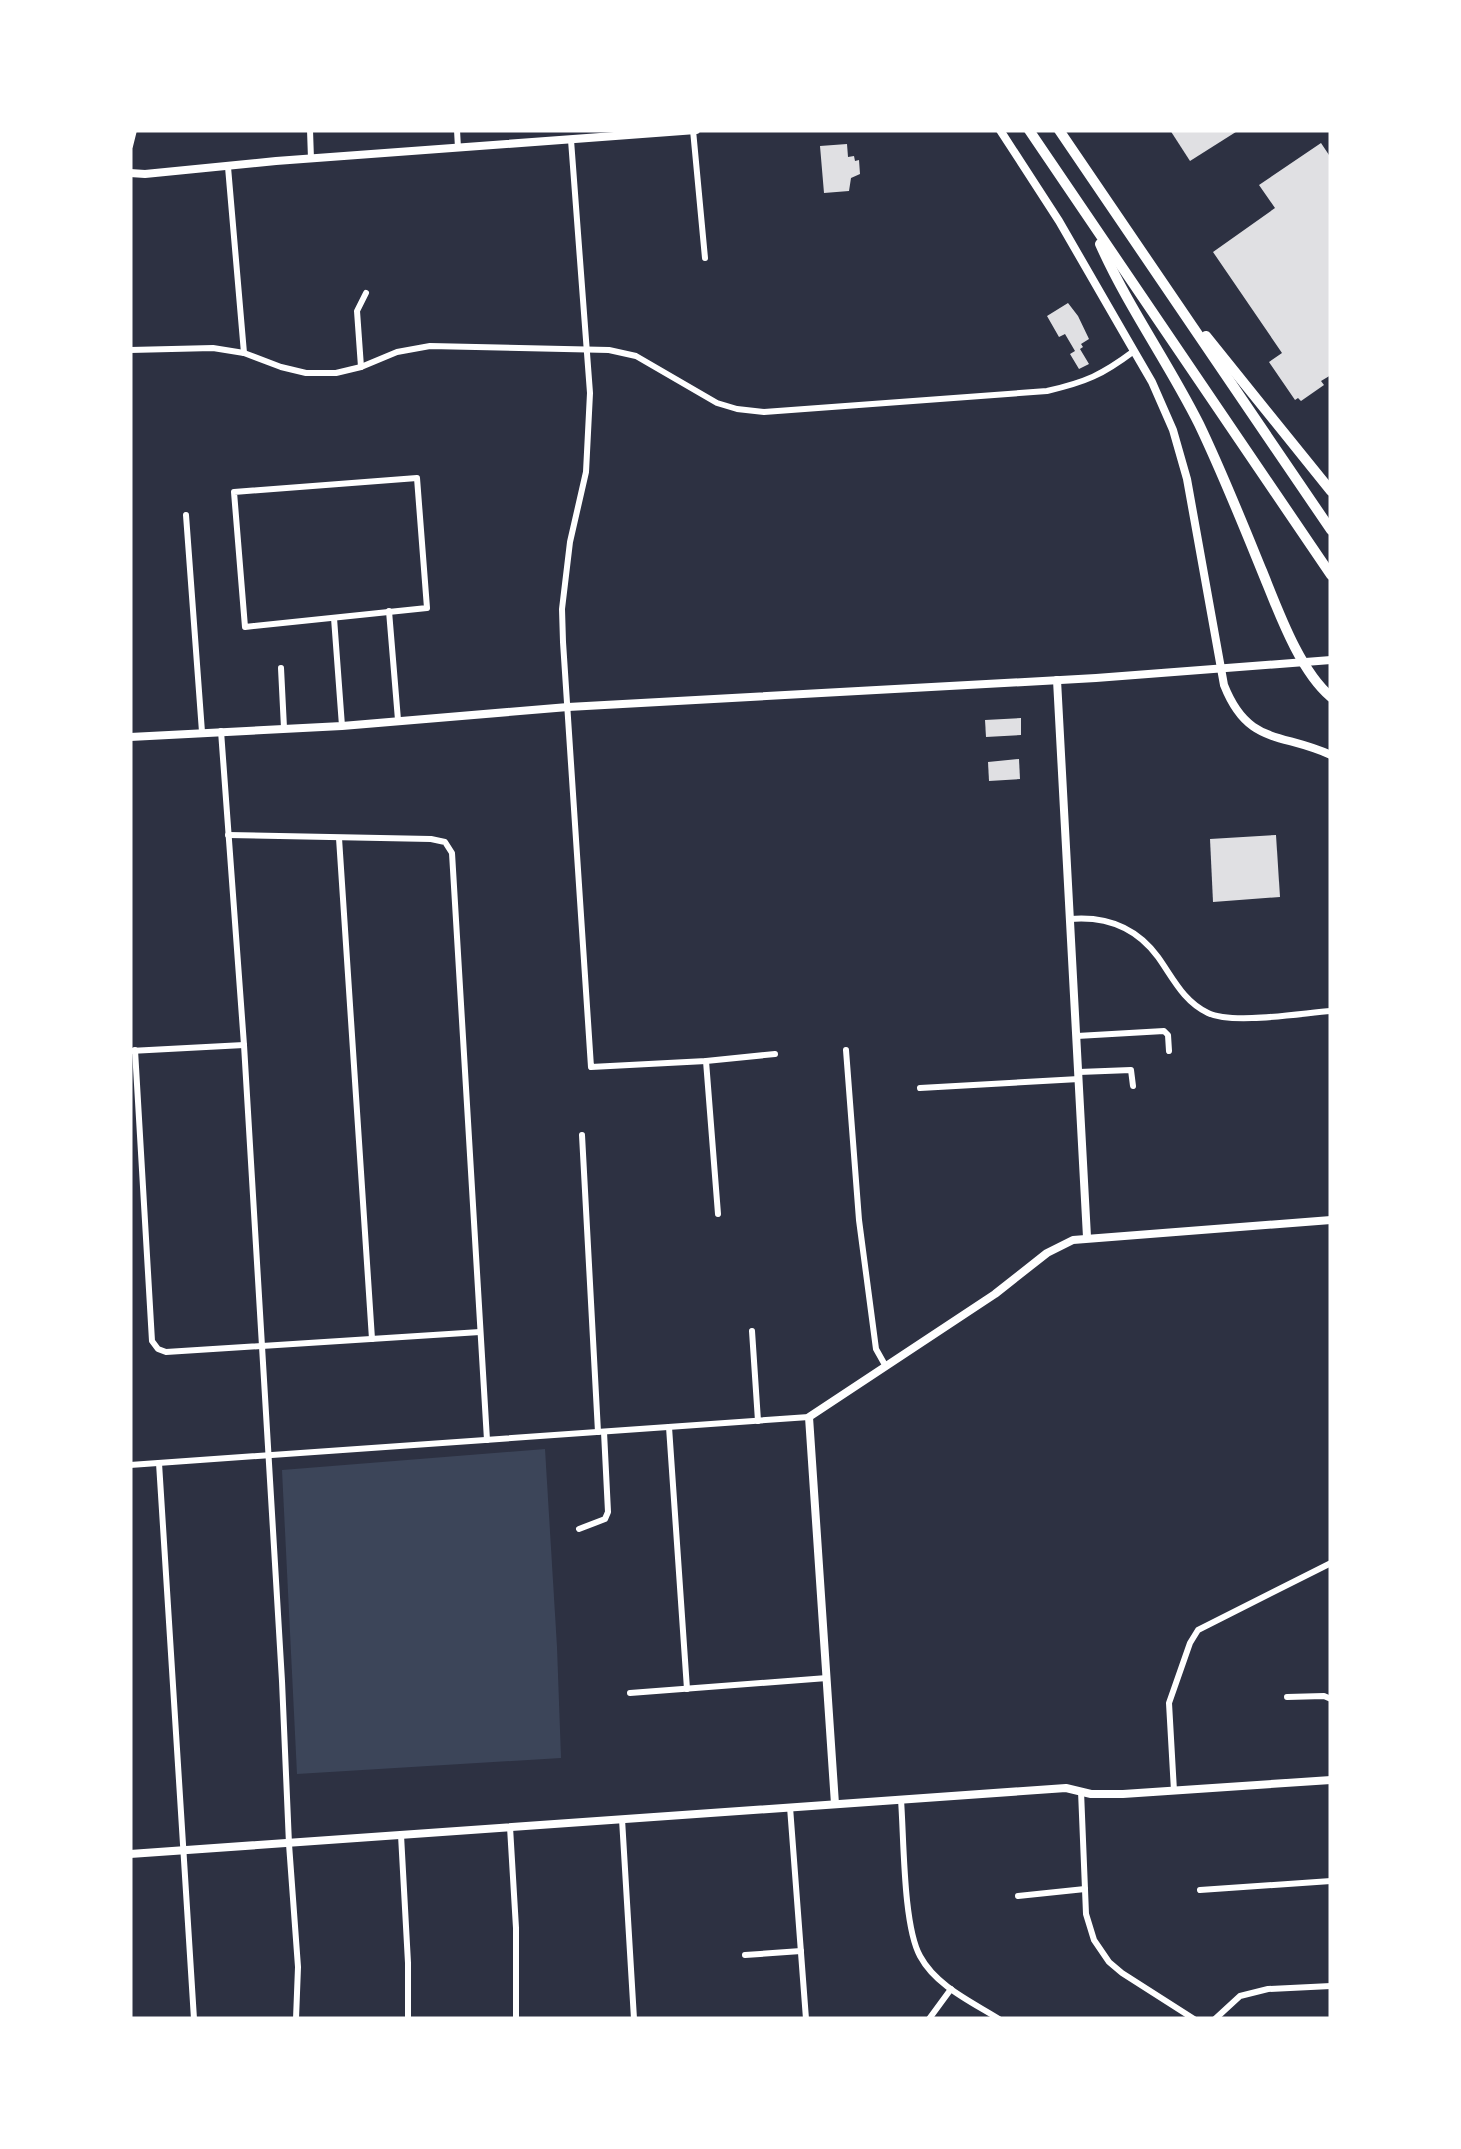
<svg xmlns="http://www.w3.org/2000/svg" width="1461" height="2149" viewBox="0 0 1461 2149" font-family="Spectral,serif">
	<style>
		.green { fill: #3c4559 }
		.building { fill: #e0e0e3 }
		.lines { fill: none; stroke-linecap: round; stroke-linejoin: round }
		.minor { stroke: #fff; stroke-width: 6 }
		.tertiary { stroke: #fff; stroke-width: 8 }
		.secondary { stroke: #fff; stroke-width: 8 }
		.motorway { stroke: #fff; stroke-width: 10 }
	</style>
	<rect width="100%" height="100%" fill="#2d3142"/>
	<polygon class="green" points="545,1449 557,1647 561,1758 297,1774 282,1470"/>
	<g class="building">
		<polygon points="1170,130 1239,130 1190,161"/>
		<polygon points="1321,143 1331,158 1331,375 1321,381 1324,385 1301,401 1298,398 1295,400 1269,362 1282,353 1213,252 1275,208 1259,185"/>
		<polygon points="847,144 848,157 854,156 855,161 859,160 860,174 851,178 849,191 824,193 820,146"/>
		<polygon points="1068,303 1078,316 1089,339 1081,344 1083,347 1080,349 1089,364 1079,369 1070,354 1075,351 1065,334 1059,337 1047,316"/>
		<polygon points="1021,718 1021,735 986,737 985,720"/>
		<polygon points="1019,759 1020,779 989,781 988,762"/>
		<polygon points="1276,835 1280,897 1213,902 1210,839"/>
	</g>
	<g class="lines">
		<g class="minor">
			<polyline points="310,130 311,159"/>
			<polyline points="457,130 458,148"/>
			<polyline points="693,130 705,258"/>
			<polyline points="571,140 590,393 586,472 570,542 562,609 563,642 591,1067 706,1061 775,1054"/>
			<polyline points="130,146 134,130"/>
			<polyline points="228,167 244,353"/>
			<path d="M130 350 213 348 244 353 281 367 306 373H336L361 367 397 352 430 346 609 350 636 356 717 403 737 409 764 412 1047 391C1086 382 1102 375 1134 351"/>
			<polyline points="361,367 357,311 366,293"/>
			<polygon points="417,478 427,608 245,627 234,492"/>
			<polyline points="186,515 202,732"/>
			<polyline points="389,611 398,720"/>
			<polyline points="334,618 342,726"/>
			<polyline points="281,668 284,728"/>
			<polyline points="221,731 244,1045 282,1681 289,1844 298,1967 296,2019"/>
			<polyline points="228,835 431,839 445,842 452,853 487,1440"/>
			<polyline points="339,838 372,1339"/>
			<path d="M1070 919C1105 916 1136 927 1158 957 1173 978 1183 1001 1208 1013 1233 1025 1302 1013 1331 1011"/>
			<polyline points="1077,1036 1164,1031 1168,1035 1169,1051"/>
			<polyline points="135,1050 152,1341 158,1349 166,1352 480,1332"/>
			<polyline points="846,1050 859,1220 876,1349 885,1365"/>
			<polyline points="130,1051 244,1045"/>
			<polyline points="706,1061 718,1214"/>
			<polyline points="1079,1072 1131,1070 1133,1086"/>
			<polyline points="920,1088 1079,1079"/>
			<polyline points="582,1135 598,1432"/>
			<polyline points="752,1331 758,1421"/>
			<polyline points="669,1427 687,1689"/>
			<polyline points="159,1463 194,2019"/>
			<polyline points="130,1465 809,1417"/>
			<polyline points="579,1529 605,1519 608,1512 604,1432"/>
			<polyline points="630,1693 827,1678"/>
			<polyline points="1287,1697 1324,1696 1331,1699"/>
			<polyline points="1081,1791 1086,1914 1094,1940 1109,1962 1122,1973 1194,2019"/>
			<polyline points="1174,1791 1169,1703 1190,1643 1198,1630 1331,1563"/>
			<path d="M901 1800C904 1838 903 1925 920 1956 936 1986 972 2002 999 2019"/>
			<polyline points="790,1807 806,2019"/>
			<polyline points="622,1819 634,2019"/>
			<polyline points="510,1827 516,1928 516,2019"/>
			<polyline points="401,1835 408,1963 408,2019"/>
			<polyline points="1200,1890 1331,1881"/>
			<polyline points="1018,1896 1085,1889"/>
			<polyline points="745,1955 801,1951"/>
			<polyline points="929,2019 951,1989"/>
			<polyline points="1215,2019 1240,1996 1268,1989 1331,1986"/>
		</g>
		<g class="tertiary">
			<polyline points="1057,680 1087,1237"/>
			<polyline points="835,1804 809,1417 995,1294 1047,1253 1073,1240 1331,1220"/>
			<polyline points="130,1854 1066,1788 1091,1794 1123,1794 1331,1780"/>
		</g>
		<g class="secondary">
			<path d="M1000 130 1059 221 1134 351 1152 382 1173 430 1187 479 1224 685C1248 746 1281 732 1331 755"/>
			<polyline points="130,173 145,174 276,161 696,130"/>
			<polyline points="130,737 342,726 568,707 1096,678 1331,660"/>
		</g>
		<g class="motorway">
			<polyline points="1029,130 1331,575"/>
			<polyline points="1059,130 1331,530"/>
			<path d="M1100 244C1128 307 1168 362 1199 424 1222 472 1242 522 1262 571 1278 610 1299 670 1331 697"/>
			<polyline points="1206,336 1331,491"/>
		</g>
	</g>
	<rect width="1461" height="2149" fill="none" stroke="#ffffff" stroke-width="265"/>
</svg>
